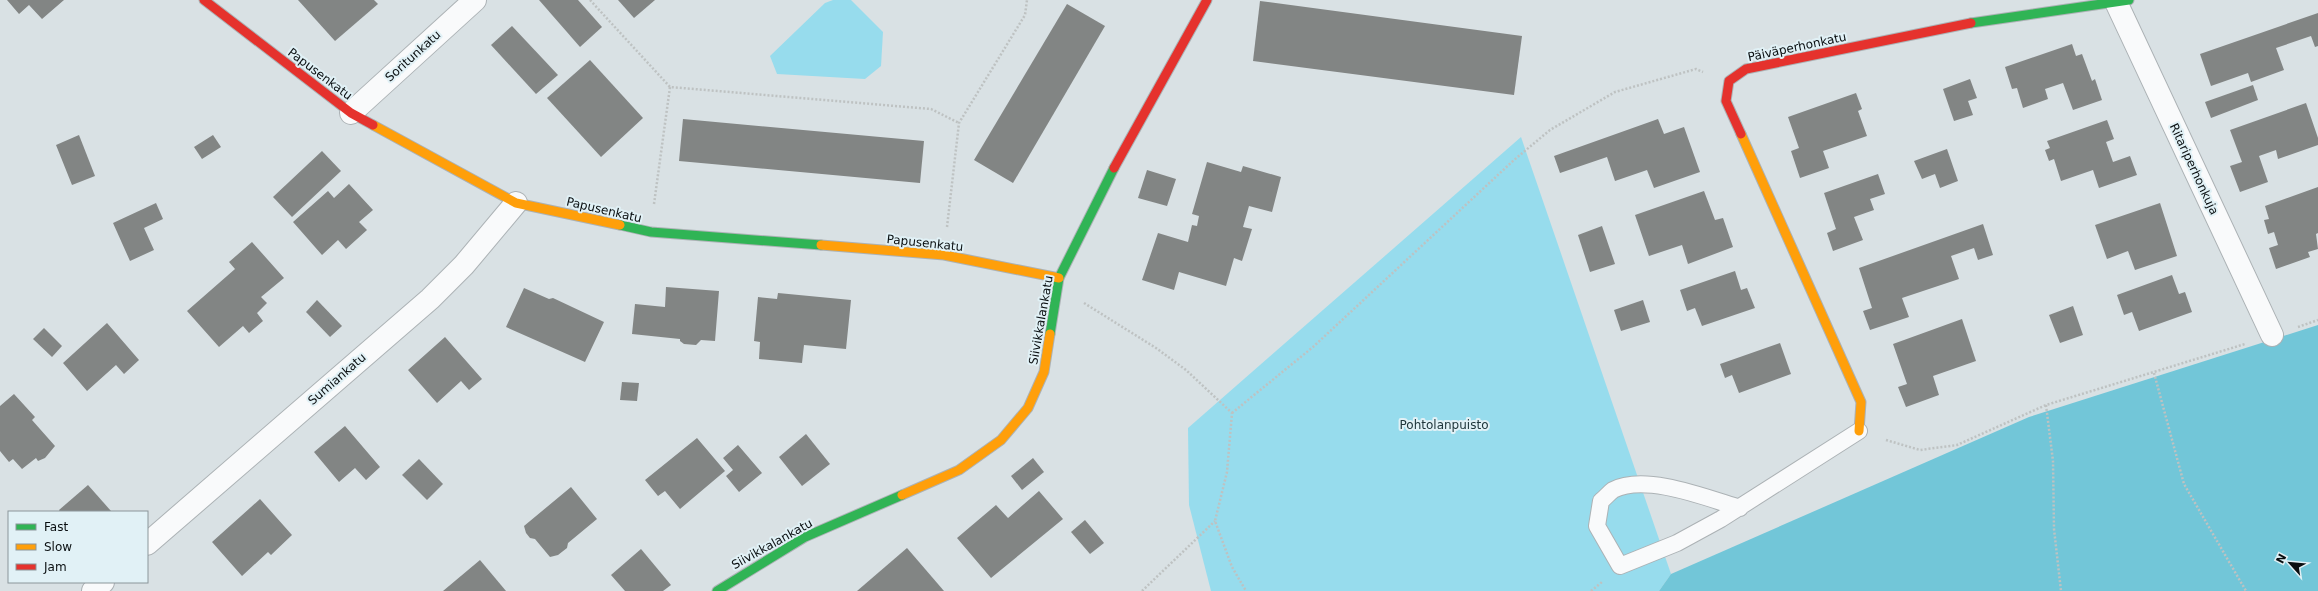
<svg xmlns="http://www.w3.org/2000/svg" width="2318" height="591" viewBox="0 0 2318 591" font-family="'DejaVu Sans',sans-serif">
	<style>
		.green { fill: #97dced }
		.forest { fill: #72c6d8 }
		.building { fill: #828584 }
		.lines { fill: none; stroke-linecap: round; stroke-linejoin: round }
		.lane-casing { stroke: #acb2b5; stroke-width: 18 }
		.street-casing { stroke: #acb2b5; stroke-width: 24 }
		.fast-casing { stroke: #acb2b5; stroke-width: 11 }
		.slow-casing { stroke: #acb2b5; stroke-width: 11 }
		.jam-casing { stroke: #acb2b5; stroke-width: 11 }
		.path { stroke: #bec2c2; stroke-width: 2.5; stroke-dasharray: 2 2; stroke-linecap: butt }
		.lane { stroke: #f9fafb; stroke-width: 16 }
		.street { stroke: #f9fafb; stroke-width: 22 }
		.fast { stroke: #30b455; stroke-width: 9 }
		.slow { stroke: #ff9f0a; stroke-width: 9 }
		.jam { stroke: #e5322d; stroke-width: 9 }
		.labels { text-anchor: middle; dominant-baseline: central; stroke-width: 4; stroke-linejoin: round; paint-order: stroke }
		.street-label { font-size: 12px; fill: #090e10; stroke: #e1f1f6 }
		.park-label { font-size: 12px; fill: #20373c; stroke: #e1f1f6 }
	</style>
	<rect width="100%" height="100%" fill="#d9e1e4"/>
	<g class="green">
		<polygon points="833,0 851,0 883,32 881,66 865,79 777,74 770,56 825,3"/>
		<polygon points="1521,137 1671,574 1659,591 1211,591 1189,505 1188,428"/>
	</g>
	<polygon class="forest" points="2318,325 2318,591 1659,591 1671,574 2029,417"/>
	<g class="building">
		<polygon points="7,0 64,0 42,19 29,5 19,14"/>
		<polygon points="298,0 374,0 378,4 335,41"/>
		<polygon points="539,0 578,0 602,27 580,47"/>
		<polygon points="618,0 655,0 634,18"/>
		<polygon points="1260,1 1522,36 1514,95 1253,61"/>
		<polygon points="1067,4 1105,26 1013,183 974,160"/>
		<polygon points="2318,13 2318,46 2315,47 2311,36 2276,48 2284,70 2251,82 2248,73 2211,86 2200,54"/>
		<polygon points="512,26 558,75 536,94 491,45"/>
		<polygon points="2072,44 2076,56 2082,54 2092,81 2095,79 2102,100 2073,110 2063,83 2045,89 2048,99 2023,108 2017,88 2012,89 2005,67"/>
		<polygon points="590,60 643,118 601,157 547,98"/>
		<polygon points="1970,79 1977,98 1968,101 1973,115 1954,121 1943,89"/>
		<polygon points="2253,85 2258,100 2211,118 2205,102"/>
		<polygon points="1856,93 1862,109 1858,111 1867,136 1823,151 1829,168 1800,178 1791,151 1799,148 1788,117"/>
		<polygon points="2306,103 2318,138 2318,145 2278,159 2276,150 2259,156 2268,182 2240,192 2230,166 2242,162 2230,130"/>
		<polygon points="683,119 924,141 920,183 679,161"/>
		<polygon points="1658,119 1664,134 1684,127 1700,172 1654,188 1647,170 1615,181 1607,157 1560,173 1554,156"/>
		<polygon points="2107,120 2114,139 2106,142 2113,162 2130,156 2137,175 2099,188 2093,170 2061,181 2054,159 2049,161 2045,150 2050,148 2047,141"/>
		<polygon points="79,135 95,176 72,185 56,145"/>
		<polygon points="213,135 221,147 202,159 194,147"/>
		<polygon points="1947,149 1958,181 1940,188 1935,174 1922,179 1914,161"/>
		<polygon points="322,151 341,171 292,217 273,197"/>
		<polygon points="1207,162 1241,172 1243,166 1281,177 1272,212 1249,206 1243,227 1252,229 1242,261 1234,258 1226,286 1179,272 1174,290 1142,280 1158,233 1188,242 1192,225 1197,226 1199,216 1192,214"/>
		<polygon points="1147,170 1176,179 1167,206 1138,198"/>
		<polygon points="1878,174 1885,194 1870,199 1874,210 1854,217 1863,240 1833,251 1827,233 1836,229 1824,193"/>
		<polygon points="349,184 373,210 359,222 367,230 346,249 338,240 322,255 293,222 328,191 334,198"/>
		<polygon points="2318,187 2318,233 2316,234 2318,249 2308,252 2310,257 2276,269 2269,248 2278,245 2274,232 2268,234 2264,220 2269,219 2265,206"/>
		<polygon points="1704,191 1715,220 1723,218 1733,247 1688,264 1682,245 1649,256 1635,215"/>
		<polygon points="156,203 163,219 144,228 154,250 130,261 113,223"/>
		<polygon points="2160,203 2177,256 2135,270 2128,251 2107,259 2095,225"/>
		<polygon points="1983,224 1993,255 1978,260 1974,248 1951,256 1959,279 1902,298 1909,317 1870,330 1863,311 1872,308 1859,268"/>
		<polygon points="1602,226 1615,264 1590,272 1578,235"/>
		<polygon points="252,242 284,278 261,297 267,303 257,313 263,321 249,333 243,326 219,347 187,311 235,269 229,262"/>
		<polygon points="1735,271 1741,290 1747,288 1755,308 1702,326 1695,308 1687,311 1680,290"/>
		<polygon points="2172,275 2179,294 2185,292 2192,312 2139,331 2132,312 2124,315 2117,295"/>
		<polygon points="666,287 719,291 715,341 701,340 696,345 684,344 680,341 680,339 632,334 635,304 665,307"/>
		<polygon points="524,288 549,299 553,298 604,322 585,362 506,327"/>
		<polygon points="778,293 851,300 846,349 804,345 802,363 759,359 760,342 754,341 758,297 777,299"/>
		<polygon points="317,300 342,326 330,337 306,312"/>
		<polygon points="1643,300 1650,322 1621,331 1614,310"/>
		<polygon points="2073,306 2083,335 2060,343 2049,315"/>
		<polygon points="1962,319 1976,361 1933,376 1939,395 1906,407 1898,387 1907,384 1893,344"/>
		<polygon points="107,323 139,360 124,374 116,365 87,391 63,363"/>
		<polygon points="44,328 62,346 52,357 33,339"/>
		<polygon points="445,337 482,379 469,390 461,381 437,403 408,370"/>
		<polygon points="1780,343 1791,374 1739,393 1732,375 1725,378 1720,364"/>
		<polygon points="622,382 639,383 637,401 620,400"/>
		<polygon points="14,394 35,417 32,420 55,446 45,458 38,461 36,458 22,469 13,459 9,462 0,451 0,406"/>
		<polygon points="345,426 380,467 366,480 355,468 339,482 314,452"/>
		<polygon points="806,434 830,464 802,486 779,457"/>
		<polygon points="697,438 725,471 680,509 665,491 658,496 645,480"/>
		<polygon points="738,445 762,473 739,492 726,476 733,470 723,458"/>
		<polygon points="1033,458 1044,472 1022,490 1011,476"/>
		<polygon points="419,459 443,484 427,500 402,475"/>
		<polygon points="88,485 111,511 60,512 59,510"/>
		<polygon points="571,487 597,519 568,543 567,548 558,555 550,557 535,539 530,538 526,533 524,526"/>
		<polygon points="1039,491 1063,519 991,578 957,538 996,505 1008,518"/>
		<polygon points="260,499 292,535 271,555 268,552 242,576 212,542"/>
		<polygon points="1085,520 1104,543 1090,554 1071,532"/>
		<polygon points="907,548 944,591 857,591"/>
		<polygon points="641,549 671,585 663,591 625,591 611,575"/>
		<polygon points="480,560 506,591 443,591"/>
	</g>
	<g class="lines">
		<defs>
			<path id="lane" d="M1740 508C1707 498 1645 473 1613 490 1609 493 1605 498 1601 501L1597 526 1620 566 1677 543 1721 519 1859 431"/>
			<g id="street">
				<polyline points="2116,2 2272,335"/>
				<polyline points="351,113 475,0"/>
				<polyline points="147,544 430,299 464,265 516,203"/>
				<polyline points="93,591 103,582"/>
			</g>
			<g id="fast">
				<polyline points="1971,23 2129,0"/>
				<polyline points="620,225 651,232 821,245"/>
				<polyline points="1050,334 1059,278 1114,168"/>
				<polyline points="717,591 805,537 902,495"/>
			</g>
			<g id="slow">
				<polyline points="373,125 516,203 620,225"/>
				<polyline points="1741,134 1861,402 1859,431"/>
				<polyline points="821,245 944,255 1059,278"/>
				<polyline points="902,495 959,470 1001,440 1028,408 1044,372 1050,334"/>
			</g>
			<g id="jam">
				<polyline points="204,0 351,113 373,125"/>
				<polyline points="1741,134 1726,101 1729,81 1746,69 1971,23"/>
				<polyline points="1114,168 1207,0"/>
			</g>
		</defs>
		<use href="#lane" class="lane-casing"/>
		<use href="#street" class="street-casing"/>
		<use href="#fast" class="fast-casing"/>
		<use href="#slow" class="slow-casing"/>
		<use href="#jam" class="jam-casing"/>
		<g class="path">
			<polyline points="590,0 670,87 931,109 959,123"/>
			<polyline points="654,204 670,87"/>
			<polyline points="947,227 959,123 1025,15 1027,0"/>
			<polyline points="1084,303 1156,348 1186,370 1232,413 1227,472 1215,521 1232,567 1246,591"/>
			<polyline points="2298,327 2318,320"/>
			<polyline points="2154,373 2184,484 2246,591"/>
			<polyline points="2046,405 2053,461 2054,529 2061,591"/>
			<polyline points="1232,413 1313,347 1514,160 1550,130 1615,92 1696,69 1703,72"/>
			<polyline points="1886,440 1920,450 1957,445 2046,405 2245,344"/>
			<polyline points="1142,591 1215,521"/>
			<polyline points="1591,591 1602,582"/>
		</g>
		<use href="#lane" class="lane"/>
		<use href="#street" class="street"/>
		<use href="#fast" class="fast"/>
		<use href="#slow" class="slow"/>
		<use href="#jam" class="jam"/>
	</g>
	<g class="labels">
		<g class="street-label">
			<text transform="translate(1797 47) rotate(-12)">Päiväperhonkatu</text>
			<text transform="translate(413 56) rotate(-42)">Soritunkatu</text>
			<text transform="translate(320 74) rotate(37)">Papusenkatu</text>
			<text transform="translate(2194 169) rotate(65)">Ritariperhonkuja</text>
			<text transform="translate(604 210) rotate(13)">Papusenkatu</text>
			<text transform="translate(925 243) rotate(6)">Papusenkatu</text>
			<text transform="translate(1041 320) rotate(-80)">Siivikkalankatu</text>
			<text transform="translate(337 379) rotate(-41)">Sumiankatu</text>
			<text transform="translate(772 544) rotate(-29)">Siivikkalankatu</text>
		</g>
		<g class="park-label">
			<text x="1444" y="425">Pohtolanpuisto</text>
		</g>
	</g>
	<rect x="8" y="511" width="140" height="72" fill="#e1f1f6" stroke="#8b969a"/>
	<rect x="16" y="524" width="20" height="6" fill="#30b455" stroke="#8b969a"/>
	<text x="44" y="531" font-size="12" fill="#090e10">Fast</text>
	<rect x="16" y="544" width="20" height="6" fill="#ff9f0a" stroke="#8b969a"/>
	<text x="44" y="551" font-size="12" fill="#090e10">Slow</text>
	<rect x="16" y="564" width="20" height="6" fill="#e5322d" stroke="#8b969a"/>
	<text x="44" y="571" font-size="12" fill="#090e10">Jam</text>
	<g transform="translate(2290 563) rotate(297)" stroke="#e1f1f6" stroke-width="3" paint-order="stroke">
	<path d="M0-3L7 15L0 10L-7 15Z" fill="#090e10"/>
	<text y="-6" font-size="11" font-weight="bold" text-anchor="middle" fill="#090e10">N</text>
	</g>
</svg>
